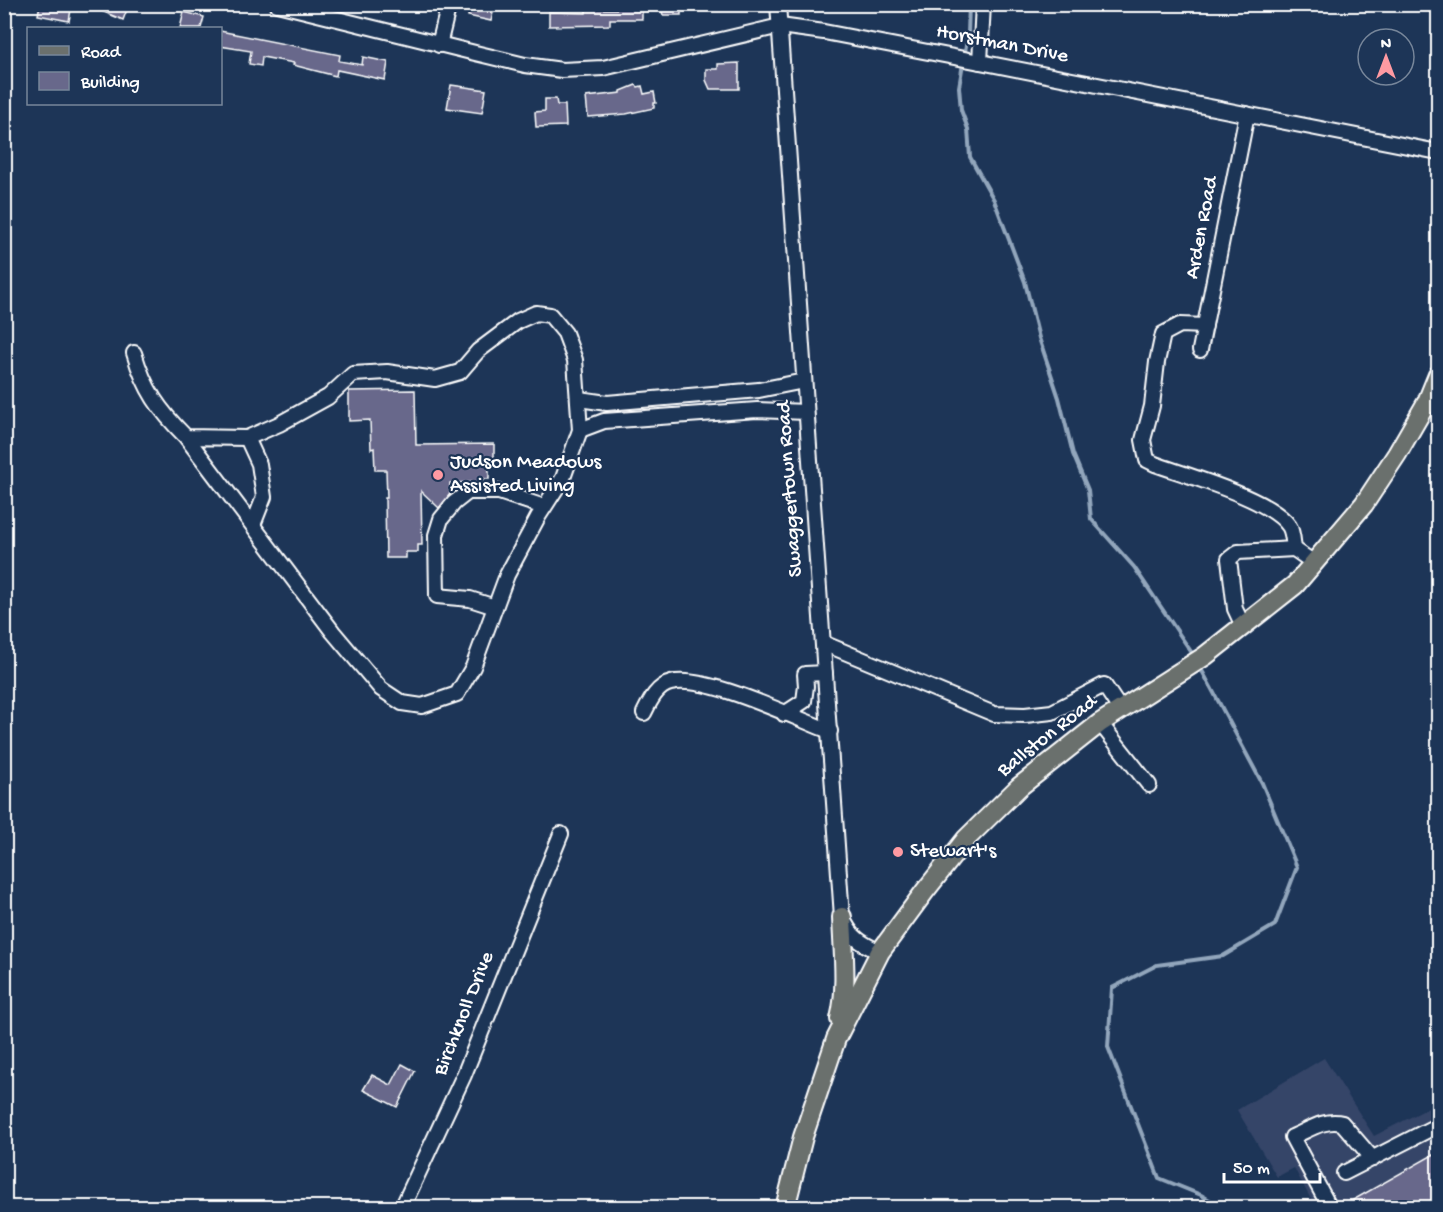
<svg xmlns="http://www.w3.org/2000/svg" width="1443" height="1212" viewBox="0 0 1443 1212" font-family="'Gochi Hand',sans-serif">
	<style>
		.built { fill: #344467 }
		.lines { fill: none; stroke-linecap: round; stroke-linejoin: round }
		.stream { stroke: #92a6bc; stroke-width: 4 }
		.building { fill: #68688b; stroke: #fff; stroke-width: 1.5 }
		.minor-casing { stroke: #fff; stroke-width: 18 }
		.major-casing { stroke: #fff; stroke-width: 22 }
		.minor { stroke: #1d3557; stroke-width: 14 }
		.major { stroke: #6b706d; stroke-width: 18 }
		.poi-dot { fill: #ff9aa2; stroke: #1d3557; stroke-width: 2 }
		.labels { text-anchor: middle; dominant-baseline: central; stroke-width: 4.5; stroke-linejoin: round; paint-order: stroke }
		.street-label { font-size: 21px; fill: #fff; stroke: #1d3557 }
		.poi-label { font-size: 21px; fill: #fff; stroke: #1d3557; text-anchor: start }
	</style>
	<rect width="100%" height="100%" fill="#1d3557"/>
	<filter id="ink" filterUnits="userSpaceOnUse"><feTurbulence type="fractalNoise" baseFrequency=".0167" numOctaves="2"/><feDisplacementMap in="SourceGraphic" scale="12" xChannelSelector="R" yChannelSelector="G"/><feConvolveMatrix kernelMatrix="1 2 1 2 8 2 1 2 1" color-interpolation-filters="sRGB"/></filter>
	<g filter="url(#ink)">
		<polygon class="built" points="1324,1058 1374,1136 1438,1103 1438,1207 1315,1207 1294,1168 1277,1177 1237,1110"/>
		<g class="lines">
			<g class="stream">
				<polyline points="969,4 968,34 959,87 961,110 968,129 970,157 994,200 1025,282 1039,338 1059,398 1073,454 1088,490 1091,519 1134,567 1194,656"/>
				<polyline points="1199,665 1262,783 1297,867 1275,925 1223,956 1157,965 1112,988 1108,1047 1159,1178 1201,1195 1223,1208"/>
			</g>
		</g>
		<g class="building">
			<polygon points="40,4 72,4 69,21 38,15"/>
			<polygon points="85,4 129,4 123,20"/>
			<polygon points="470,4 495,4 491,21 468,16"/>
			<polygon points="617,4 642,4 642,19 610,19 610,25 549,26 549,12 586,13 586,9 617,9"/>
			<polygon points="660,4 681,4 681,15 663,15"/>
			<polygon points="184,12 204,17 201,28 180,28"/>
			<polygon points="220,31 340,55 339,61 362,65 363,57 388,62 385,80 337,70 336,76 293,65 294,63 262,57 261,66 249,64 251,51 220,46"/>
			<polygon points="739,63 739,89 710,89 706,80 706,69 718,69 718,64"/>
			<polygon points="451,85 486,90 482,113 447,108"/>
			<polygon points="636,85 638,87 642,86 644,94 654,92 656,103 654,103 654,108 626,114 588,117 586,97 621,93 621,91"/>
			<polygon points="545,99 556,99 557,105 565,105 566,126 536,127 535,112 545,111"/>
			<polygon points="415,390 416,445 494,444 494,467 489,467 489,479 483,479 483,482 450,483 450,494 439,508 421,491 422,545 418,545 418,552 406,552 406,558 386,558 385,498 387,498 386,470 375,470 374,448 371,449 370,420 349,421 349,391"/>
			<polygon points="402,1064 415,1071 397,1107 363,1090 372,1075 391,1085"/>
			<polygon points="1438,1152 1438,1208 1339,1208"/>
		</g>
		<g class="lines">
			<defs>
				<g id="minor">
					<polyline points="277,4 471,52 525,65 562,70 603,68 780,26 824,32 980,62 1438,152"/>
					<path d="M778 4 842 917C851 937 860 943 880 952"/>
					<polyline points="439,45 449,4"/>
					<polyline points="980,62 983,4"/>
					<path d="M1205 326 1180 325 1163 334 1157 362 1152 406 1143 440 1147 460 1155 464C1188 476 1271 499 1289 526 1293 532 1293 542 1294 549L1314 563"/>
					<polyline points="1200,350 1247,114"/>
					<path d="M134 353C145 390 159 410 186 437L247 438 279 424 328 397 353 374 387 372 435 379 460 372 478 351 518 321 536 313 550 315 565 333 575 360 580 430 563 478 538 517 507 575 473 667 457 694 422 706 402 703 381 689 333 632 186 437"/>
					<polyline points="579,399 607,403 759,390 804,381"/>
					<polyline points="580,430 604,421 757,410 806,412"/>
					<polyline points="247,438 259,464 264,497 253,525"/>
					<polyline points="495,607 470,599 437,596 436,535 441,519 454,503 468,492 499,492 544,507"/>
					<polyline points="1243,626 1235,609 1229,559 1238,552 1294,549"/>
					<polyline points="823,643 994,714 1025,715 1052,712 1104,685 1120,709"/>
					<path d="M644 713C650 701 657 686 671 683 705 674 794 718 830 731"/>
					<polyline points="784,714 804,701 806,686 805,674 825,673"/>
					<polyline points="1100,723 1149,785"/>
					<polyline points="1344,1173 1438,1125"/>
					<polyline points="402,1208 464,1075 561,834"/>
					<path d="M1330 1208 1292 1137C1307 1131 1325 1118 1342 1123L1373 1159"/>
				</g>
				<g id="major">
					<path d="M840 1019C848 987 843 950 842 917"/>
					<polyline points="785,1208 803,1137 836,1039 880,952 925,891 966,839 1019,787 1100,723 1205,656 1295,585 1364,504 1397,454 1427,402 1438,375"/>
				</g>
			</defs>
			<use href="#minor" class="minor-casing"/>
			<use href="#major" class="major-casing"/>
			<use href="#minor" class="minor"/>
			<use href="#major" class="major"/>
		</g>
	</g>
	<g class="poi-dot">
		<circle cx="438" cy="475" r="6"/>
		<circle cx="898" cy="852" r="6"/>
	</g>
	<g class="labels">
		<g class="street-label">
			<text transform="translate(1002 45) rotate(11)">Horstman Drive</text>
			<text transform="translate(1203 228) rotate(-79)">Arden Road</text>
			<text transform="translate(791 489) rotate(-94)">Swaggertown Road</text>
			<text transform="translate(1048 737) rotate(-38)">Ballston Road</text>
			<text transform="translate(465 1014) rotate(-68)">Birchknoll Drive</text>
		</g>
		<g class="poi-label">
			<text x="450" y="463">Judson Meadows<tspan x="450" dy="24">Assisted Living</tspan></text>
			<text x="910" y="852">Stewart's</text>
		</g>
	</g>
	<rect width="1443" height="1212" fill="none" stroke="#1d3557" stroke-width="24"/>
	<rect x="12" y="12" width="1419" height="1188" fill="none" stroke="#fff" stroke-width="2" filter="url(#ink)"/>
	<rect x="27" y="27" width="195" height="78" fill="#1d3557" stroke="#77869a" stroke-width="1.5"/>
	<rect x="39" y="46" width="30" height="9" fill="#6b706d" stroke="#77869a" stroke-width="1.5"/>
	<text x="81" y="57" font-size="18" fill="#ffffff">Road</text>
	<rect x="39" y="72" width="30" height="18" fill="#68688b" stroke="#77869a" stroke-width="1.5"/>
	<text x="81" y="87" font-size="18" fill="#ffffff">Building</text>
	<g transform="translate(1386 57)"><circle r="28" fill="#1d3557" stroke="#77869a" stroke-width="1.5"/>
	<path d="M0-4.5L10 22L0 15L-10 22Z" fill="#ff9aa2"/>
	<text y="-9" font-size="16" font-weight="bold" text-anchor="middle" fill="#ffffff">N</text>
	</g>
	<path d="M1224 1173v9h96v-9" fill="none" stroke="#ffffff" stroke-width="3"/>
	<text x="1233" y="1173" font-size="18" fill="#ffffff" stroke="#1d3557" stroke-width="4.5" paint-order="stroke">50 m</text>
</svg>
